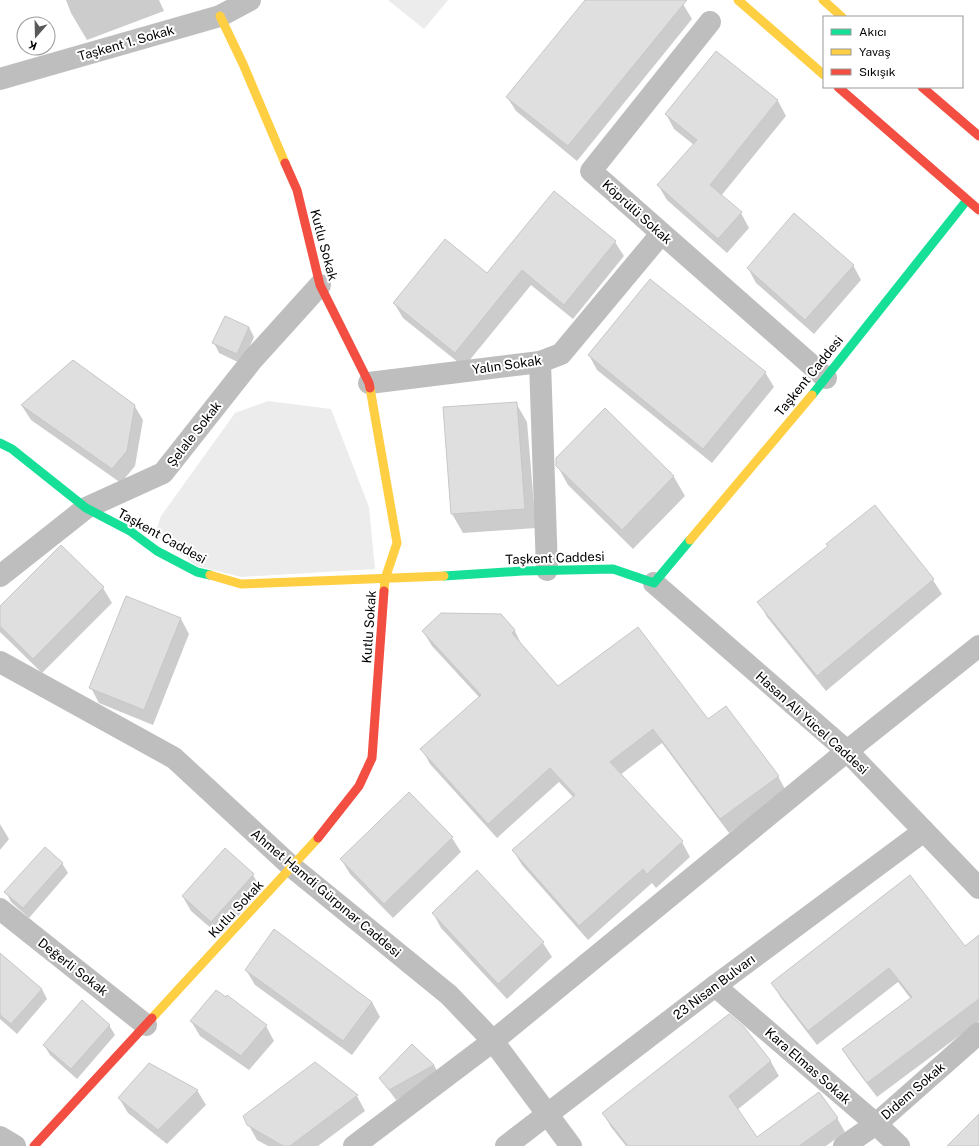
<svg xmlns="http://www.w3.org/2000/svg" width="979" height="1146" viewBox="0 0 979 1146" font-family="'Public Sans',sans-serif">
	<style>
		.green { fill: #ececec }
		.shadow { fill: #0003 }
		.building { fill: #dfdfdf; stroke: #c7c7c7 }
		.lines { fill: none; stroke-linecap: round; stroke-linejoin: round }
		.street { stroke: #bebebe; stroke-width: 22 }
		.fast { stroke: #16e098; stroke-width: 9 }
		.slow { stroke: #ffcf43; stroke-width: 9 }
		.jam { stroke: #f24e42; stroke-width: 9 }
		.labels { text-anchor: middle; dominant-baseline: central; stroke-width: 4; stroke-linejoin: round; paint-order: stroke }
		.street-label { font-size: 13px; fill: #000; stroke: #fff }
	</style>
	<rect width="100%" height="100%" fill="#fff"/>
	<g class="green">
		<polygon points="388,0 448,0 424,29"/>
		<polygon points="268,401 331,409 369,507 375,569 241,577 197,566 155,534 161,516 235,413"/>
	</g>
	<g class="shadow">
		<polygon points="66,0 159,0 164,11 87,40 71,13"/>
		<polygon points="586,0 678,0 683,4 692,19 577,161 516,111 507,97"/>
		<polygon points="716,52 778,101 786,116 721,196 741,213 749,228 727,253 667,200 658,185 694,145 674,129 666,114"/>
		<polygon points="615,242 624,256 573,319 531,285 464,367 403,318 394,303 488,274"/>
		<polygon points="853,265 861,280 814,334 756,283 748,268"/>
		<polygon points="249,327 254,337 242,364 219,353 214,343"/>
		<polygon points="589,355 765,372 774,387 712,463 597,370"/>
		<polygon points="516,403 527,422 536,528 463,533 452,514"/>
		<polygon points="134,405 143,420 135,466 121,483 31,420 22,406"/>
		<polygon points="605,410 674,477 685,496 633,549 568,485 557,465"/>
		<polygon points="875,506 933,580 942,594 826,691 767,617 759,602 829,547"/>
		<polygon points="61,546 103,588 112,603 42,673 0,632 0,607"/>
		<polygon points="127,598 181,619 189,634 153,725 99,703 91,688"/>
		<polygon points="500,615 515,631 522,646 558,688 708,721 778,776 786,791 729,833 662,743 620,775 682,842 690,857 656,888 652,883 588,940 522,865 513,850 574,798 559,782 497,838 430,764 422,749 479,697 432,646 423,631"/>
		<polygon points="0,824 9,839 0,850"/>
		<polygon points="452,838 461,852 393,918 350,874 341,859"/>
		<polygon points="225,850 253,875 262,890 220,936 191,911 183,897"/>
		<polygon points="62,863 68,873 29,918 11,902 6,892"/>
		<polygon points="433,913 543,943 552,957 507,999 441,928"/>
		<polygon points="979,937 979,1021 877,1097 852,1064 843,1050 911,999 898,982 817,1045 781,998 772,983 965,947"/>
		<polygon points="0,954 42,989 47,999 17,1034 0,1019"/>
		<polygon points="246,970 372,1002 380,1017 352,1055 255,985"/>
		<polygon points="191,1021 266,1026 274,1041 249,1070 200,1036"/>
		<polygon points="109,1025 115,1035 77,1079 50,1055 44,1045"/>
		<polygon points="743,1028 771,1062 779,1076 737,1110 757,1138 837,1118 845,1132 826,1146 626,1146 611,1127 603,1113"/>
		<polygon points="412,1045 434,1065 439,1075 396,1100 380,1078"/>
		<polygon points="315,1063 357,1096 365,1111 318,1146 268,1146 257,1140 248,1124"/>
		<polygon points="197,1090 206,1105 167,1144 128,1113 119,1098"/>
	</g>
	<g class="building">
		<polygon points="585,0 687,0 568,146 506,97"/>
		<polygon points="716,51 778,100 710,185 742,212 718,239 657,185 697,140 665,114"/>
		<polygon points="554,191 616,241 564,305 522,270 455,353 393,303 445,239 487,273"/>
		<polygon points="794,213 854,265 805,320 747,268"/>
		<polygon points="650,279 766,372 703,449 588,355"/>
		<polygon points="225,316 249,327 237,354 212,343"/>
		<polygon points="73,360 135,405 127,451 112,469 21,405"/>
		<polygon points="517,402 525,509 451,514 443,407"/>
		<polygon points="605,408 674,476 622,530 556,466 556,458"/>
		<polygon points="875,505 934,579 817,676 757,602 828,546 826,544"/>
		<polygon points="61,545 104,587 33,659 0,626 0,606"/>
		<polygon points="126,596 181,618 144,710 89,688"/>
		<polygon points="441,613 501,614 515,630 512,633 558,686 638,627 708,719 726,706 779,776 720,819 653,729 610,762 683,841 647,874 643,869 579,926 512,850 575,795 550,768 488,824 420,749 481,695 422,631"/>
		<polygon points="409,792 453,837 384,904 340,859"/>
		<polygon points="45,847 63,863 23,908 4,892"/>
		<polygon points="225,848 254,874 211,922 182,896"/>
		<polygon points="477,870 544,942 498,984 432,913"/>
		<polygon points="910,875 965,946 979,935 979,999 867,1083 842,1049 912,997 889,968 808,1031 771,983"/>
		<polygon points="274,929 372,1002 343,1041 245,970"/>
		<polygon points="0,953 42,989 11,1024 0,1015"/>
		<polygon points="216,990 226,997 227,995 267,1025 241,1056 190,1021"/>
		<polygon points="82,1000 110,1025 71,1069 43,1045"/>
		<polygon points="729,1014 744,1027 771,1061 729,1096 757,1137 819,1092 838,1118 799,1146 628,1146 602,1113"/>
		<polygon points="412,1044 434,1065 389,1090 379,1078"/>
		<polygon points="315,1062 358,1095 290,1146 283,1146 247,1125 243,1116"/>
		<polygon points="149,1063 198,1090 158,1130 118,1098"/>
		<polygon points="979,1114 979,1146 947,1146"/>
	</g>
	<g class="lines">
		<g class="street">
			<polyline points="710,22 591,171 826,378"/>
			<polyline points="0,79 220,16 250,0"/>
			<polyline points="540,362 547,570"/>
			<polyline points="369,383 540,362 561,354 661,234"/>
			<polyline points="0,576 86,508 163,473 253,359 320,285"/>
			<polyline points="654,583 847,751 979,888"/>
			<polyline points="0,662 174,758 292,867 449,995 493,1041 571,1146"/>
			<polyline points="0,909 146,1025"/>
			<polyline points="715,986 876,1124 899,1146"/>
			<polyline points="0,1137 15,1146"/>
			<polyline points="354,1146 493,1041 847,751 979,646"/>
			<polyline points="506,1146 715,986 924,831"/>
			<polyline points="844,1146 876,1124 979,1033"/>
		</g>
		<g class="fast">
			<polyline points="812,395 967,200"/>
			<polyline points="0,443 12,449 86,508 130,531 157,551 197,572 210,575"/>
			<polyline points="444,576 522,571 613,569 654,583 690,540"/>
		</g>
		<g class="slow">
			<polyline points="738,0 824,75"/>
			<polyline points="823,0 842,17"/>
			<polyline points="220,16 243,64 285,163"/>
			<polyline points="370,388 397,543 385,579 384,591"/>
			<polyline points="690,540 812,395"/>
			<polyline points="210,575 241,584 444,576"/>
			<polyline points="152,1018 318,838"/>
		</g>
		<g class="jam">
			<polyline points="838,87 979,210"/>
			<polyline points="922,87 979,136"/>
			<polyline points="285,163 297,190 320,285 369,383 370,388"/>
			<polyline points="318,838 359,786 372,758 384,591"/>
			<polyline points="34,1146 152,1018"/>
		</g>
	</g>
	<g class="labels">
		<g class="street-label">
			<text transform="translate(126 43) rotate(-16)">Taşkent 1. Sokak</text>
			<text transform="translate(637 212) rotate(42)">Köprülü Sokak</text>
			<text transform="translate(324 245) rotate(75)">Kutlu Sokak</text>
			<text transform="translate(507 365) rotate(-8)">Yalın Sokak</text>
			<text transform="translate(809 376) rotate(-51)">Taşkent Caddesi</text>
			<text transform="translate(194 434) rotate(-52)">Şelale Sokak</text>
			<text transform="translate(162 536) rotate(29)">Taşkent Caddesi</text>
			<text transform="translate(555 558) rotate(-2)">Taşkent Caddesi</text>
			<text transform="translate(369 627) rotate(-86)">Kutlu Sokak</text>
			<text transform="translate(812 723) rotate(42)">Hasan Ali Yücel Caddesi</text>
			<text transform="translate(326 893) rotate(40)">Ahmet Hamdi Gürpınar Caddesi</text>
			<text transform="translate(236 909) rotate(-47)">Kutlu Sokak</text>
			<text transform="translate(73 967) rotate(38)">Değerli Sokak</text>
			<text transform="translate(714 987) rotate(-37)">23 Nisan Bulvarı</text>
			<text transform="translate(808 1066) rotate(41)">Kara Elmas Sokak</text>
			<text transform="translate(913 1091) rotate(-41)">Didem Sokak</text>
		</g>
	</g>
	<rect x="823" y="16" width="140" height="72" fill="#ffffff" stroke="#999999"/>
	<rect x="831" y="29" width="20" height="6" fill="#16e098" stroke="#999999"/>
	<text x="859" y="36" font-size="12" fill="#000000">Akıcı</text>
	<rect x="831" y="49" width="20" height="6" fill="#ffcf43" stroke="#999999"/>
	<text x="859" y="56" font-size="12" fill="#000000">Yavaş</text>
	<rect x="831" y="69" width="20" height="6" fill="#f24e42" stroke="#999999"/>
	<text x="859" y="76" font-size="12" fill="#000000">Sıkışık</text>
	<g transform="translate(36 36) rotate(200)"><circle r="19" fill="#ffffff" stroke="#999999"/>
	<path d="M0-3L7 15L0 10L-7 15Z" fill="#595959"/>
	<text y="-6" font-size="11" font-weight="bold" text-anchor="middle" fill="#000000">K</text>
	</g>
</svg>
